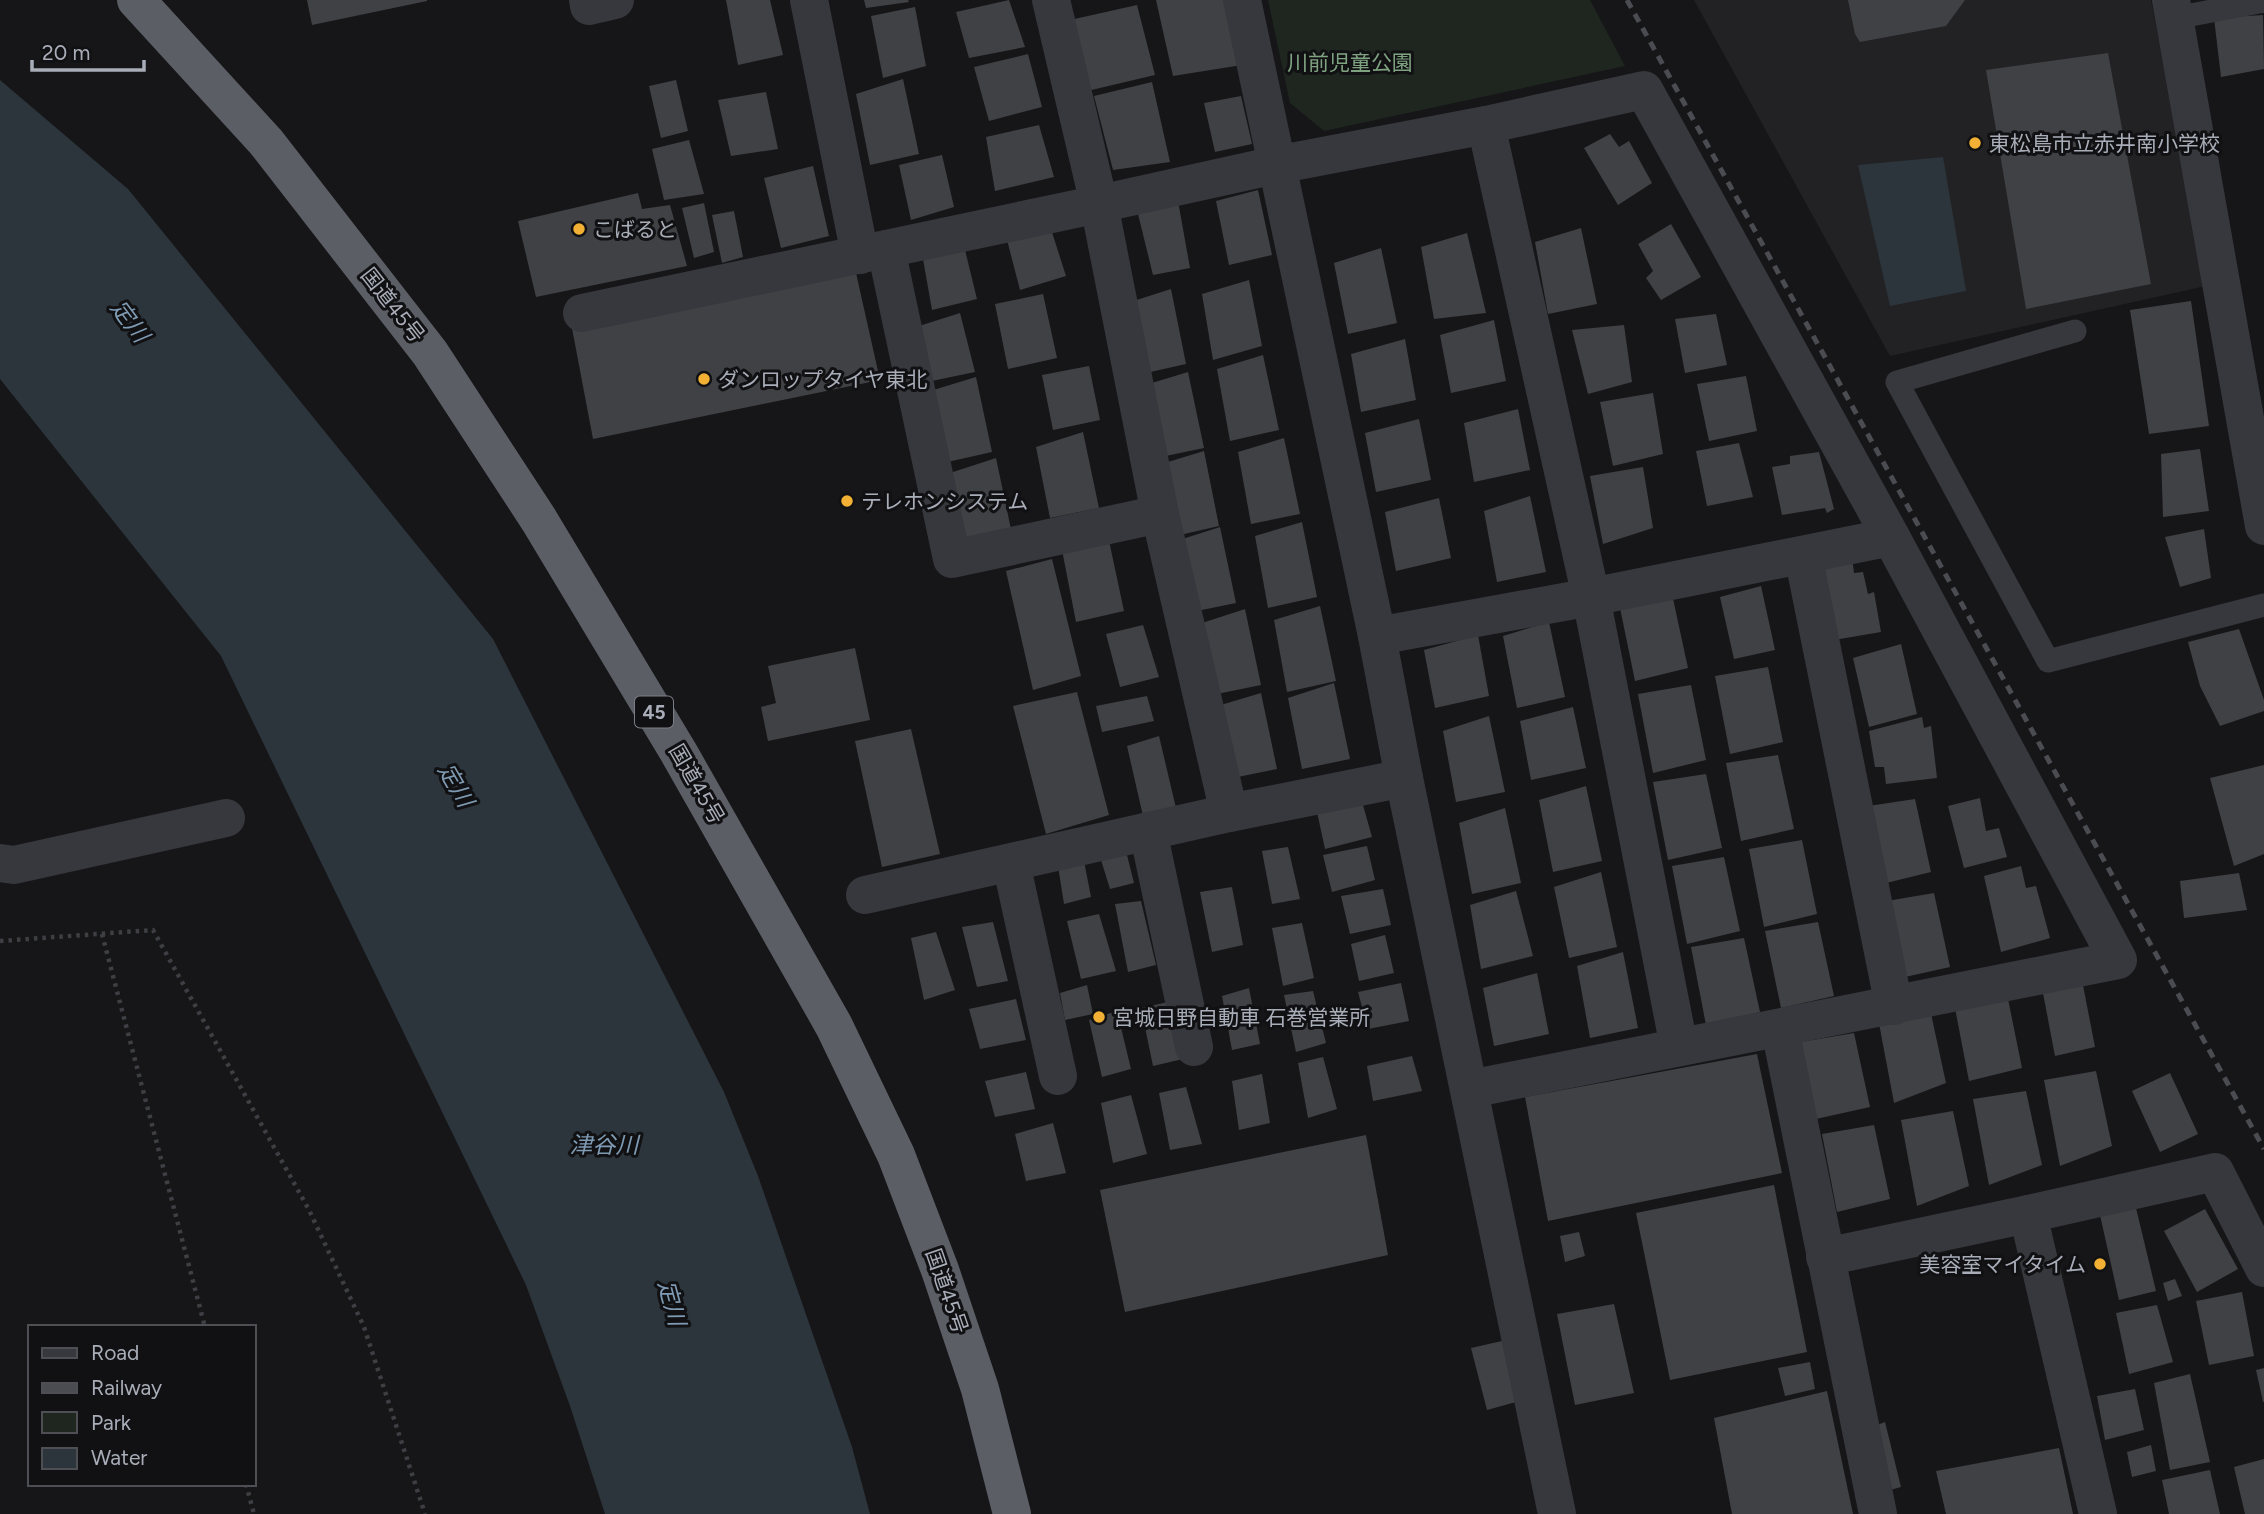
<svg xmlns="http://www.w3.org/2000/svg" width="2264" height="1514" viewBox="0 0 2264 1514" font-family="Figtree,'Noto Sans JP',sans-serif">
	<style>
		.built { fill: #222225 }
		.green { fill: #1e261f }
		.water { fill: #2c353c }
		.building { fill: #404145 }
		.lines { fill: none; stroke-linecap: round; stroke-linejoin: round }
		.path { stroke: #3d3f44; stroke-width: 4.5; stroke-dasharray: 3.5 5; stroke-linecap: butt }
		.service { stroke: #37383d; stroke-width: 23 }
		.minor { stroke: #37383d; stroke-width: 38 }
		.tertiary { stroke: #37383d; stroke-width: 38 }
		.trunk { stroke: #5b5e65; stroke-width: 38 }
		.rail { stroke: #4a4c52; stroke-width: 5; stroke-dasharray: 9 7; stroke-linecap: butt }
		.poi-dot { fill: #f2b134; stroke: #111113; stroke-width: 2.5 }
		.labels { text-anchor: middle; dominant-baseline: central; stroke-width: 6; stroke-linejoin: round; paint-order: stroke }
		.shield { fill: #111113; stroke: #7b7e86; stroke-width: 2 }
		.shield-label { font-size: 19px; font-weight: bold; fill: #a8adb8 }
		.park-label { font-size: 21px; fill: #7fa381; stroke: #111113 }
		.poi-label { font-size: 21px; fill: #a8adb8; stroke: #111113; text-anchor: start }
		.street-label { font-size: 21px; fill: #a8adb8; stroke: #111113 }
		.water-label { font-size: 23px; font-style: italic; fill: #7f9bb3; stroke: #111113 }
	</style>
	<rect width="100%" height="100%" fill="#161618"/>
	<polygon class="built" points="1694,0 2151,0 2206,286 1890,356"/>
	<polygon class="green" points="1268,0 1590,0 1625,66 1324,131 1290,103"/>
	<g class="water">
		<polygon points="0,80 128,189 493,639 724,1092 758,1176 852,1447 870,1514 605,1514 570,1406 526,1285 221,656 0,379"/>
		<polygon points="1943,157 1966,291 1890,306 1858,165"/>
	</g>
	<g class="building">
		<polygon points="307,0 427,0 427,1 312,25"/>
		<polygon points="726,0 770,0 783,55 738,65"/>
		<polygon points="864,0 908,0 909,2 866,8"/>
		<polygon points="1009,0 1025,47 969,58 956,12"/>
		<polygon points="1156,0 1229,0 1242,65 1173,76"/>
		<polygon points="1848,0 1965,0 1946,26 1860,42 1855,34"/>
		<polygon points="1137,5 1155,75 1083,92 1070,20"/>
		<polygon points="915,7 926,66 883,78 871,16"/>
		<polygon points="2263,15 2264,69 2221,77 2214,18"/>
		<polygon points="2108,53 2151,284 2026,309 1986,70"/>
		<polygon points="1028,54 1042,107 989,121 974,67"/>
		<polygon points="903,79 919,154 870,165 856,94"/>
		<polygon points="676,80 688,131 661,138 649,86"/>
		<polygon points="1152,82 1170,162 1113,170 1094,96"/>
		<polygon points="766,92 778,149 731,156 718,100"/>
		<polygon points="1241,96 1252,144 1215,152 1204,103"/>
		<polygon points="1039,125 1054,177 995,191 986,137"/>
		<polygon points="1610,134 1619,147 1629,141 1652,183 1618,205 1584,148"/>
		<polygon points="689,140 704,194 664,200 652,149"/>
		<polygon points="942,155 954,207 911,220 899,165"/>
		<polygon points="813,166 829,236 781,248 764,178"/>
		<polygon points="1258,190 1272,255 1229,265 1216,201"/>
		<polygon points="638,193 642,209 670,205 687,266 536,297 518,221"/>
		<polygon points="1178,201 1190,268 1153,275 1137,210"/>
		<polygon points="704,203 714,252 694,258 682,208"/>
		<polygon points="734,211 743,257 722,263 712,215"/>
		<polygon points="1671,224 1701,277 1661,300 1646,278 1653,271 1638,244"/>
		<polygon points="1581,228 1597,304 1548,314 1535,242"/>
		<polygon points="1051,229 1066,276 1020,290 1007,240"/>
		<polygon points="1467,233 1486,313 1434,319 1421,247"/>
		<polygon points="1381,248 1397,323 1348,334 1334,263"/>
		<polygon points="965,250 977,299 932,310 923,259"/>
		<polygon points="854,264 880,380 593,439 571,323"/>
		<polygon points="1249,280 1262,346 1213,360 1202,294"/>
		<polygon points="1171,289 1186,364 1137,375 1124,304"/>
		<polygon points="1043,294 1057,358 1008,369 995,304"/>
		<polygon points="2191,301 2209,426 2149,434 2130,310"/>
		<polygon points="960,313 975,372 927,382 916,327"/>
		<polygon points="1716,314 1727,365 1685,373 1675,319"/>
		<polygon points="1494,320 1506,381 1451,393 1440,335"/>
		<polygon points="1624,325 1632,382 1588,394 1572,330"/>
		<polygon points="1405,339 1416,400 1361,412 1351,354"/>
		<polygon points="1263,355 1279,430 1230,441 1217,369"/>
		<polygon points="1089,366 1100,420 1053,430 1042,375"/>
		<polygon points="1188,372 1204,448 1156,458 1142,386"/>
		<polygon points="1746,376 1757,431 1709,441 1697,384"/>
		<polygon points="976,377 992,452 943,463 930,391"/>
		<polygon points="1653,393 1663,454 1613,466 1600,402"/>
		<polygon points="1518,409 1530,470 1474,482 1464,423"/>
		<polygon points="1419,419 1431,480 1376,492 1365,433"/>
		<polygon points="1083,432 1099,508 1050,518 1036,447"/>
		<polygon points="1284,438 1300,514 1251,524 1238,452"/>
		<polygon points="1739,443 1753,497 1707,506 1696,451"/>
		<polygon points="2200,449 2209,511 2163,517 2161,454"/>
		<polygon points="1204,451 1219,526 1171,537 1158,465"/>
		<polygon points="1819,452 1834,509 1827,513 1825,508 1782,515 1772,467 1790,464 1790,456"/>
		<polygon points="996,458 1012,534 963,544 950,473"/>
		<polygon points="1643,467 1653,528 1603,544 1590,476"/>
		<polygon points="1530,496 1546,572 1497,582 1484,511"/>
		<polygon points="1439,498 1451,558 1396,571 1385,512"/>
		<polygon points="1302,522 1317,597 1268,608 1255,536"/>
		<polygon points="1220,527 1236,603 1187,613 1173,542"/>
		<polygon points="2204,529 2211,578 2180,587 2165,537"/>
		<polygon points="1108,536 1124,611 1076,622 1062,550"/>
		<polygon points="1852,558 1854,573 1863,572 1868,594 1874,592 1881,632 1834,640 1821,565"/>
		<polygon points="1052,559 1081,676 1033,690 1006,571"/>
		<polygon points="1761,586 1775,650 1734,659 1720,597"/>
		<polygon points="1672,594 1688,668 1635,681 1619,603"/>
		<polygon points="1320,606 1336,681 1287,692 1274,620"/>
		<polygon points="1245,609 1261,685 1212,695 1199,624"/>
		<polygon points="1549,622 1565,697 1517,708 1503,636"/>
		<polygon points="1143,625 1159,677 1120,687 1106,634"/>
		<polygon points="2239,629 2264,700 2264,711 2220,726 2200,686 2188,642"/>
		<polygon points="1478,635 1489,696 1435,708 1424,650"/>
		<polygon points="1901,644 1917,714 1869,727 1853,658"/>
		<polygon points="855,648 870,720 768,741 761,707 776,703 768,666"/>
		<polygon points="1768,667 1783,742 1730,754 1715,676"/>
		<polygon points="1334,683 1350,759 1302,769 1288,698"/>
		<polygon points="1691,685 1706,760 1653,773 1638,694"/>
		<polygon points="1077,692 1109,815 1046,834 1013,706"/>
		<polygon points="1261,693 1277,769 1228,779 1214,707"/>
		<polygon points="1147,696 1154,721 1102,732 1096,706"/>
		<polygon points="1573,707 1586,768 1531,780 1520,721"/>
		<polygon points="1489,716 1505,792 1456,802 1443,731"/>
		<polygon points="1922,717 1924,728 1931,726 1937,778 1886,784 1884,767 1875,767 1869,731"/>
		<polygon points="911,729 940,854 882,867 855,741"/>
		<polygon points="1159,736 1176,808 1143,816 1127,746"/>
		<polygon points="1778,755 1794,829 1741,841 1726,763"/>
		<polygon points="2264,765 2264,854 2234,866 2210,778"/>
		<polygon points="1706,774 1722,848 1668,860 1653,782"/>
		<polygon points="1586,786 1602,861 1553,872 1539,800"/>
		<polygon points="1361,798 1372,837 1325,849 1317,812"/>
		<polygon points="1980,798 1986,831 1999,828 2007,857 1964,868 1948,806"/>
		<polygon points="1915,799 1931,872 1878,885 1862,807"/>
		<polygon points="1505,808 1521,883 1472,894 1459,823"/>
		<polygon points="1802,840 1817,914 1764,927 1749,849"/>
		<polygon points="1367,846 1375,880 1332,892 1323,855"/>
		<polygon points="1288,847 1300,899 1272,904 1262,851"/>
		<polygon points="1127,855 1134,883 1110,889 1101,860"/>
		<polygon points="1724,857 1740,931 1687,944 1672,866"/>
		<polygon points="1084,861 1091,897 1064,904 1058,866"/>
		<polygon points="2021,866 2026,888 2036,886 2050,938 2001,952 1984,876"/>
		<polygon points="1601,872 1617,947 1569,958 1554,887"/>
		<polygon points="2239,873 2247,910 2184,918 2180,881"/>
		<polygon points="1232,887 1243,945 1212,952 1200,892"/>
		<polygon points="1383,889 1391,925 1350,934 1341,896"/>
		<polygon points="1516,891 1533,956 1481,969 1470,905"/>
		<polygon points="1934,893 1950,967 1896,979 1881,902"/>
		<polygon points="1141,901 1156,965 1128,972 1115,904"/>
		<polygon points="1099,914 1116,971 1081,979 1067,921"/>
		<polygon points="993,922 1008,981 977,987 962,927"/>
		<polygon points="1818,922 1834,996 1781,1008 1765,931"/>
		<polygon points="1302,923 1314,978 1283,986 1272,928"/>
		<polygon points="936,932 955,990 924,1000 911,938"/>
		<polygon points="1385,935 1394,973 1359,981 1351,944"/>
		<polygon points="1744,938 1760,1012 1706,1025 1691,947"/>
		<polygon points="1623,952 1638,1028 1590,1038 1577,966"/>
		<polygon points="1537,973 1549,1034 1494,1046 1483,988"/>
		<polygon points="2082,980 2095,1047 2055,1056 2042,988"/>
		<polygon points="1401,983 1409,1021 1368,1029 1358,992"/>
		<polygon points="1087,985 1093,1014 1065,1020 1060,993"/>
		<polygon points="1249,988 1260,1044 1232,1050 1222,996"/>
		<polygon points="1313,991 1326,1043 1296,1052 1284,995"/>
		<polygon points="2007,994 2022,1068 1969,1081 1954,1003"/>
		<polygon points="1016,999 1026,1040 980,1049 969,1009"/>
		<polygon points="1168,1002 1183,1059 1153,1066 1141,1008"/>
		<polygon points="1930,1009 1946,1083 1894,1103 1878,1018"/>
		<polygon points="1117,1011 1131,1069 1102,1077 1089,1020"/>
		<polygon points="1854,1033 1870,1107 1816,1119 1801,1042"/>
		<polygon points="1757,1054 1782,1173 1548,1221 1525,1097"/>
		<polygon points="1412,1056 1422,1091 1373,1101 1367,1066"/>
		<polygon points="1323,1057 1337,1109 1308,1118 1298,1063"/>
		<polygon points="2096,1071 2112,1146 2060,1166 2044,1080"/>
		<polygon points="1026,1072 1035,1109 995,1117 985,1081"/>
		<polygon points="2170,1073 2198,1134 2160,1152 2132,1091"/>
		<polygon points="1262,1074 1270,1123 1239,1130 1232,1081"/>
		<polygon points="1186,1087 1202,1144 1170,1150 1159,1093"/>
		<polygon points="2026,1091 2042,1165 1989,1185 1973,1099"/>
		<polygon points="1131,1095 1147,1154 1113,1163 1101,1103"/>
		<polygon points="1953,1111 1969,1186 1917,1206 1901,1120"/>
		<polygon points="1053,1123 1066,1173 1026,1181 1015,1134"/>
		<polygon points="1874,1125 1890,1199 1837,1212 1822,1134"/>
		<polygon points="1366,1135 1388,1255 1125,1312 1100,1190"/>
		<polygon points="1774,1185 1807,1352 1670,1380 1636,1213"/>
		<polygon points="2136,1208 2156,1291 2119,1300 2100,1215"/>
		<polygon points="2205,1209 2238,1269 2197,1292 2164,1231"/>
		<polygon points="1579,1232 1585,1256 1565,1262 1560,1236"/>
		<polygon points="2175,1279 2182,1296 2168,1301 2163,1283"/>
		<polygon points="2242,1292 2254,1356 2209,1365 2196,1301"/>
		<polygon points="1614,1304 1634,1393 1575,1405 1557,1314"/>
		<polygon points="2157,1305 2173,1362 2129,1374 2116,1313"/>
		<polygon points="1502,1341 1516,1402 1487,1410 1471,1348"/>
		<polygon points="1810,1362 1815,1389 1785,1396 1778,1368"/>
		<polygon points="2264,1368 2264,1402 2263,1402 2256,1370"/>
		<polygon points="2190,1374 2210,1462 2170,1470 2154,1383"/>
		<polygon points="2135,1389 2144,1430 2105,1440 2097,1396"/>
		<polygon points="1827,1391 1853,1514 1732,1514 1714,1418"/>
		<polygon points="1885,1422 1901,1487 1883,1492 1867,1429"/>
		<polygon points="2151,1445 2156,1471 2132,1477 2127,1452"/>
		<polygon points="2059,1448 2073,1514 1946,1514 1936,1471"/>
		<polygon points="2264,1459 2264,1514 2245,1514 2234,1467"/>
		<polygon points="2210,1470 2220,1514 2169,1514 2162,1480"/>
	</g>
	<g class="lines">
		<g class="path">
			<polyline points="102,934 205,1327"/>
			<polyline points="0,941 153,930 309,1210 364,1327 425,1514"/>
			<polyline points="246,1484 254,1514"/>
		</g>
		<g class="service">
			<polyline points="2175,18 2264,1"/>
			<polyline points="2075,331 1897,382 2048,661 2264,605"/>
		</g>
		<g class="minor">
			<polyline points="588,0 589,6 615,0"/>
			<polyline points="809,0 860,255"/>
			<polyline points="1051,0 1099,204 1160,514 1229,813 1404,778"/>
			<polyline points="1486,125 1591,597 1679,1047"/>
			<polyline points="886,249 952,559 1160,514"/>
			<polyline points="582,313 1099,204 1276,165 1486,125 1644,90 1891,537 2118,960 1470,1089"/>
			<polyline points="1803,555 1894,1006"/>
			<polyline points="1377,636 1591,597 1891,537"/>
			<polyline points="1148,831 1194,1047"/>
			<polyline points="0,863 14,865 226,818"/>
			<polyline points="1011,863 1058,1076"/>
			<polyline points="865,895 1229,813"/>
			<polyline points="1780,1029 1878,1514"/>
			<polyline points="2028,1214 2098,1514"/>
			<polyline points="1825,1257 2028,1214 2215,1172 2264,1268"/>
		</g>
		<g class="tertiary">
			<polyline points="1242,0 1377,636 1404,778 1557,1514"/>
			<polyline points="2171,0 2264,526"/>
		</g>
		<polyline class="trunk" points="136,0 266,142 430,353 539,520 679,753 834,1026 896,1155 940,1270 980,1389 1012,1514"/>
		<polyline class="rail" points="1627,0 2264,1149"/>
	</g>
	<g class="poi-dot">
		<circle cx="1975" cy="143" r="7"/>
		<circle cx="579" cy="229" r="7"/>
		<circle cx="704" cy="379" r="7"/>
		<circle cx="847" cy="501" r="7"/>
		<circle cx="1099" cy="1017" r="7"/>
		<circle cx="2100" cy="1264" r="7"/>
	</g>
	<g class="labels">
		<rect class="shield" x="635" y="696.5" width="38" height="31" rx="5"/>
		<g class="shield-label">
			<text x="654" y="712">45</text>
		</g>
		<g class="park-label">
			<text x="1350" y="62">川前児童公園</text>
		</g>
		<g class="poi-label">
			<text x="1989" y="143">東松島市立赤井南小学校</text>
			<text x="593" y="229">こばると</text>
			<text x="718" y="379">ダンロップタイヤ東北</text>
			<text x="861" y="501">テレホンシステム</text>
			<text x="1113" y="1017">宮城日野自動車 石巻営業所</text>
			<text x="2086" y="1264" text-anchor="end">美容室マイタイム</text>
		</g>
		<g class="street-label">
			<text transform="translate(393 305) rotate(52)">国道45号</text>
			<text transform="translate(697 784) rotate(60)">国道45号</text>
			<text transform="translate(947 1291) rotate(71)">国道45号</text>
		</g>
		<g class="water-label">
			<text transform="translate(130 321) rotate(53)">定川</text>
			<text transform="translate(456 785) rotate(60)">定川</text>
			<text x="604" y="1145">津谷川</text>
			<text transform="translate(672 1303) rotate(75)">定川</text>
		</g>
	</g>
	<rect x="28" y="1325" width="228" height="161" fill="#111113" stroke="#4d4f55" stroke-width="2"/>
	<rect x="42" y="1348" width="35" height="10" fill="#37383d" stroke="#4d4f55" stroke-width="2"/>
	<text x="91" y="1360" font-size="21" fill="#a8adb8">Road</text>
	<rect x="42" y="1383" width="35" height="10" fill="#4a4c52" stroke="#4d4f55" stroke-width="2"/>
	<text x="91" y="1395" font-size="21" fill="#a8adb8">Railway</text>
	<rect x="42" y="1412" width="35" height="21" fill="#1e261f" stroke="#4d4f55" stroke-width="2"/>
	<text x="91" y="1430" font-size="21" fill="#a8adb8">Park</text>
	<rect x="42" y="1448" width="35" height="21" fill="#2c353c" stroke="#4d4f55" stroke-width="2"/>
	<text x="91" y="1465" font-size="21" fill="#a8adb8">Water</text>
	<path d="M32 60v10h112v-10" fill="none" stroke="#a8adb8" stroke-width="3.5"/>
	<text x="42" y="60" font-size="21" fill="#a8adb8" stroke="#111113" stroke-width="5" paint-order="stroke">20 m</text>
</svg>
